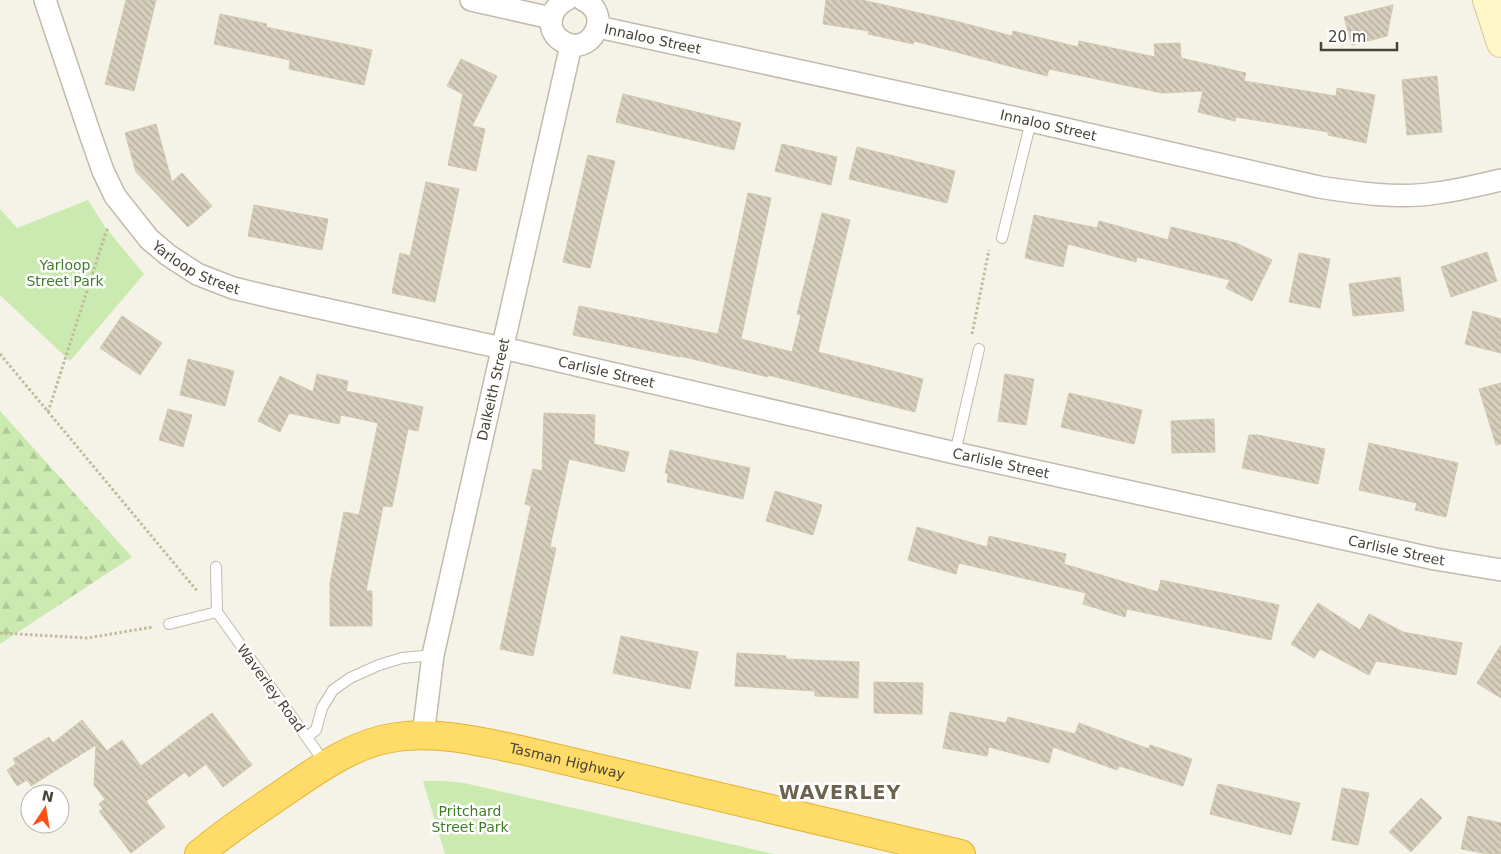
<svg xmlns="http://www.w3.org/2000/svg" width="1501" height="854" viewBox="0 0 1501 854" font-family="'DejaVu Sans',sans-serif">
	<style>
		.forest { fill: url(#forest-firs) }
		.park { fill: #caeab0 }
		.building { fill: url(#building-back-hatch); stroke: #d2c8b0 }
		.lines { fill: none; stroke-linecap: round; stroke-linejoin: round }
		.lane-casing { stroke: #c1bbab; stroke-width: 12 }
		.street-casing { stroke: #c1bbab; stroke-width: 24 }
		.secondary-casing { stroke: #d6cb97; stroke-width: 30 }
		.highway-casing { stroke: #e2b335; stroke-width: 30 }
		.path { stroke: #c3b99b; stroke-width: 3; stroke-dasharray: 2.5 2.5; stroke-linecap: butt }
		.lane { stroke: #fff; stroke-width: 10 }
		.street { stroke: #fff; stroke-width: 21 }
		.secondary { stroke: #fff7c8; stroke-width: 28 }
		.highway { stroke: #ffdc69; stroke-width: 28 }
		.labels { text-anchor: middle; dominant-baseline: central; stroke-width: 5; stroke-linejoin: round; paint-order: stroke }
		.street-label { font-size: 14px; fill: #484337; stroke: #fff }
		.park-label { font-size: 14px; fill: #3f7d27; stroke: #fff }
		.district-label { font-size: 19px; font-weight: bold; letter-spacing: 1px; fill: #6c624d; stroke: #fff }
	</style>
	<defs>
		<pattern id="forest-firs" width="22" height="20" patternUnits="userSpaceOnUse" patternTransform="scale(1.25)"><rect width="22" height="20" fill="#caeab0"/><path d="M5 1l3.5 6h-7zM16 11l3.5 6h-7z" fill="#afca98"/></pattern>
		<pattern id="building-back-hatch" width="6" height="6" patternUnits="userSpaceOnUse" patternTransform="scale(1.25)"><rect width="6" height="6" fill="#d7cfbd"/><path d="M-1 5l2 2M0 0l6 6M5-1l2 2" fill="none" stroke="#b0aa9a"/></pattern>
	</defs>
	<rect width="100%" height="100%" fill="#f5f2e8"/>
	<polygon class="forest" points="0,411 132,557 0,644"/>
	<g class="park">
		<polygon points="88,200 105,227 144,274 70,361 0,295 0,209 17,228"/>
		<polygon points="423,781 444,781 464,783 774,854 445,854"/>
	</g>
	<g class="building">
		<polygon points="126,0 156,0 134,91 105,84"/>
		<polygon points="826,0 862,0 955,21 1012,36 1013,31 1078,47 1079,41 1155,57 1154,44 1180,43 1181,58 1246,73 1244,81 1336,96 1337,88 1375,95 1366,143 1328,135 1328,132 1236,117 1235,121 1198,112 1203,91 1162,93 1049,69 1047,76 914,41 913,44 868,34 869,31 823,24"/>
		<polygon points="1393,5 1387,36 1352,45 1344,17"/>
		<polygon points="220,14 267,24 266,27 372,50 364,85 289,69 290,60 214,44"/>
		<polygon points="461,59 497,76 472,126 485,129 476,171 448,165 463,94 447,86"/>
		<polygon points="1437,76 1442,132 1407,135 1402,80"/>
		<polygon points="623,94 741,123 734,150 616,122"/>
		<polygon points="156,124 172,182 182,173 212,206 188,227 136,172 125,133"/>
		<polygon points="782,144 837,157 831,185 775,171"/>
		<polygon points="857,147 955,171 947,203 849,179"/>
		<polygon points="588,155 615,161 590,268 563,262"/>
		<polygon points="426,182 459,189 435,302 392,293 400,253 410,256"/>
		<polygon points="748,193 771,198 741,339 792,352 801,315 797,314 822,213 850,220 818,352 923,379 915,412 768,375 768,377 680,356 680,357 573,335 579,306 718,334"/>
		<polygon points="254,205 328,219 322,250 248,236"/>
		<polygon points="1034,215 1097,228 1099,221 1168,240 1171,227 1236,243 1272,260 1252,301 1226,288 1230,280 1137,257 1136,262 1068,244 1063,267 1025,258"/>
		<polygon points="1487,252 1497,281 1451,297 1441,267"/>
		<polygon points="1299,253 1330,259 1320,308 1289,302"/>
		<polygon points="1400,277 1404,311 1353,316 1349,284"/>
		<polygon points="1473,311 1501,319 1501,353 1465,344"/>
		<polygon points="122,316 162,343 140,375 100,348"/>
		<polygon points="188,359 234,371 225,406 180,395"/>
		<polygon points="317,374 348,381 346,391 423,407 418,431 408,429 392,507 383,506 366,591 372,591 372,626 330,626 330,583 344,512 359,515 378,423 341,415 339,424 289,413 280,432 258,421 280,376 313,392"/>
		<polygon points="1005,374 1034,379 1026,425 998,421"/>
		<polygon points="1501,383 1501,444 1496,445 1479,389"/>
		<polygon points="1069,393 1142,410 1134,444 1061,427"/>
		<polygon points="168,409 192,415 183,447 159,440"/>
		<polygon points="544,413 595,415 594,444 629,452 624,472 569,459 550,547 556,548 533,656 500,649 531,506 525,504 533,469 542,471"/>
		<polygon points="1214,419 1215,452 1172,453 1171,421"/>
		<polygon points="1249,435 1258,435 1325,449 1318,484 1242,468"/>
		<polygon points="1369,443 1458,463 1446,517 1415,510 1417,503 1359,490"/>
		<polygon points="670,450 750,468 743,499 667,482 668,473 665,473"/>
		<polygon points="775,491 822,505 813,535 766,521"/>
		<polygon points="917,527 987,547 989,536 1066,554 1064,564 1158,592 1161,580 1279,605 1271,640 1127,609 1125,617 1083,604 1086,593 959,563 956,574 908,560"/>
		<polygon points="1318,603 1360,630 1369,614 1403,632 1462,643 1456,675 1376,661 1369,675 1320,649 1314,658 1291,644"/>
		<polygon points="621,636 698,652 690,689 613,673"/>
		<polygon points="1501,645 1501,698 1477,683"/>
		<polygon points="737,653 786,656 786,659 859,662 858,698 815,696 815,691 735,686"/>
		<polygon points="874,682 923,683 922,714 874,713"/>
		<polygon points="950,712 1006,723 1008,717 1075,734 1079,723 1149,749 1150,745 1192,759 1183,786 1119,766 1117,770 1053,747 1049,763 989,747 987,756 943,748"/>
		<polygon points="212,713 252,765 223,787 206,764 189,777 185,772 146,801 165,827 131,853 99,811 103,809 99,804 105,799 94,785 96,745 31,786 27,780 17,786 7,770 16,764 13,759 49,737 53,743 82,720 107,751 122,740 141,766"/>
		<polygon points="1218,784 1300,803 1291,835 1210,814"/>
		<polygon points="1342,788 1369,793 1358,845 1332,840"/>
		<polygon points="1421,798 1442,818 1411,852 1389,832"/>
		<polygon points="1468,816 1501,823 1501,854 1488,854 1461,849"/>
	</g>
	<g class="lines">
		<defs>
			<g id="lane">
				<polyline points="1002,238 1031,121"/>
				<polyline points="955,453 979,349"/>
				<polyline points="216,567 217,612 325,763"/>
				<polyline points="169,624 217,612"/>
				<polyline points="307,737 316,730 322,708 333,690 350,678 379,665 402,658 433,655"/>
			</g>
			<g id="street">
				<path id="s1" d="M45 0 90 134 103 171 115 196 149 239 168 255 197 274 233 288 275 298 516 351 955 453 1435 559 1501 570"/>
				<polyline points="471,0 551,18"/>
				<path d="M566 0C557 5 552 11 551 22 551 30 555 37 562 41 590 59 615 14 583 0"/>
				<path id="s2" d="M598 27 1031 121 1319 187C1358 193 1398 199 1437 193 1459 190 1480 185 1501 180"/>
				<path id="s3" d="M423 736 433 655 571 45"/>
			</g>
			<polyline id="secondary" points="1487,0 1501,43"/>
			<g id="highway">
				<path id="s4" d="M199 854C223 834 249 816 276 798 313 773 351 743 397 737 439 731 481 742 521 750L961 854"/>
			</g>
		</defs>
		<use href="#lane" class="lane-casing"/>
		<use href="#street" class="street-casing"/>
		<use href="#secondary" class="secondary-casing"/>
		<use href="#highway" class="highway-casing"/>
		<g class="path">
			<polyline points="972,334 989,250"/>
			<polyline points="0,354 198,592"/>
			<polyline points="48,412 106,232 109,227"/>
			<polyline points="0,633 87,638 153,627"/>
		</g>
		<use href="#lane" class="lane"/>
		<use href="#street" class="street"/>
		<use href="#secondary" class="secondary"/>
		<use href="#highway" class="highway"/>
	</g>
	<g class="labels">
		<g class="street-label">
			<text stroke="none"><textPath href="#s2" startOffset="56">Innaloo Street</textPath></text>
			<text stroke="none"><textPath href="#s2" startOffset="461">Innaloo Street</textPath></text>
			<text stroke="none"><textPath href="#s1" startOffset="319">Yarloop Street</textPath></text>
			<text stroke="none"><textPath href="#s1" startOffset="744">Carlisle Street</textPath></text>
			<text stroke="none"><textPath href="#s3" startOffset="354">Dalkeith Street</textPath></text>
			<text stroke="none"><textPath href="#s1" startOffset="1149">Carlisle Street</textPath></text>
			<text stroke="none"><textPath href="#s1" startOffset="1554">Carlisle Street</textPath></text>
			<text transform="translate(271 688) rotate(54)">Waverley Road</text>
			<text stroke="none"><textPath href="#s4" startOffset="405">Tasman Highway</textPath></text>
		</g>
		<g class="park-label">
			<text x="65" y="265">Yarloop<tspan x="65" dy="16">Street Park</tspan></text>
			<text x="470" y="811">Pritchard<tspan x="470" dy="16">Street Park</tspan></text>
		</g>
		<g class="district-label">
			<text x="840" y="792">WAVERLEY</text>
		</g>
	</g>
	<g transform="translate(45 809) rotate(12)"><circle r="24" fill="#ffffff" stroke="#b6b4af"/>
	<path d="M0-4L9 19L0 12L-9 19Z" fill="#ff4f15"/>
	<text y="-8" font-size="14" font-weight="bold" text-anchor="middle" fill="#484337">N</text>
	</g>
	<path d="M1321 42v8h76v-8" fill="none" stroke="#484337" stroke-width="2.5"/>
	<text x="1328" y="42" font-size="15" fill="#484337" stroke="#ffffff" stroke-width="4" paint-order="stroke">20 m</text>
</svg>
